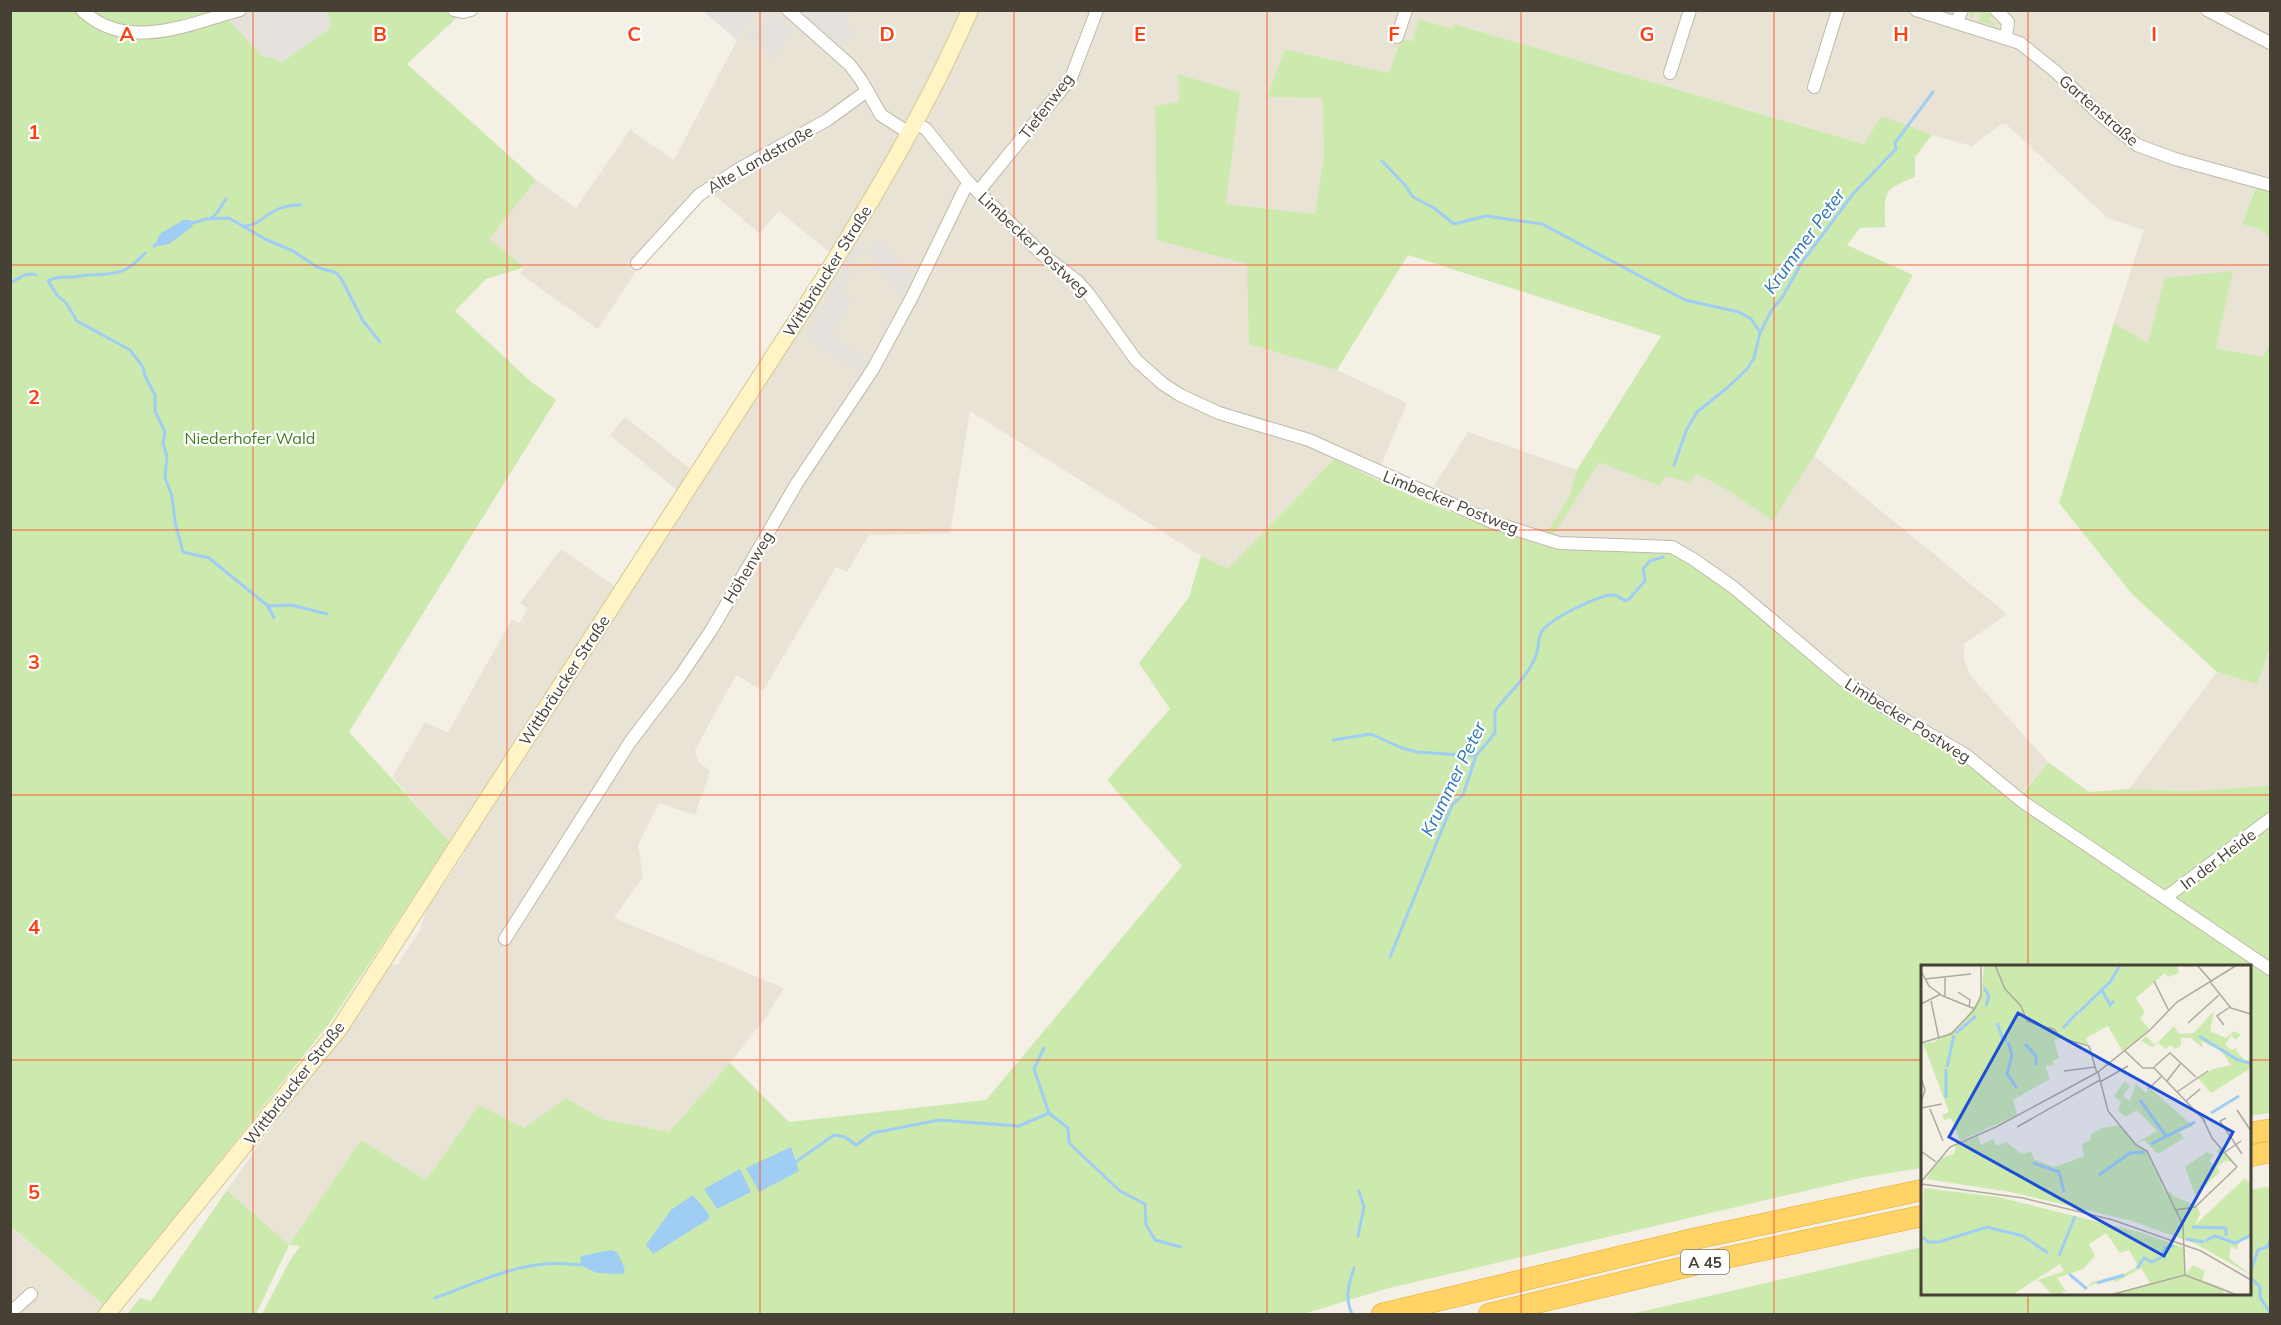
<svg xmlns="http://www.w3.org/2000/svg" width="2281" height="1325" viewBox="0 0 2281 1325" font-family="Mulish,sans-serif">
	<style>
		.residential { fill: #e8e3d4 }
		.green { fill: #cceaad }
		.parking { fill: #e5e2de }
		.water { fill: #a0cdf4 }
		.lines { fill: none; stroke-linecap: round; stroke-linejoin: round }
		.stream { stroke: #a0cdf4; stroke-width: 3 }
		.street-casing { stroke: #c0b9a8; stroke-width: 14 }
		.secondary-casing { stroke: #d6c794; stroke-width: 18 }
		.highway-casing { stroke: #e4aa30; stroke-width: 22 }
		.street { stroke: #fff; stroke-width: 12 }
		.secondary { stroke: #fff4c5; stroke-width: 16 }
		.highway { stroke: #ffd366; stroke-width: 21 }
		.grid { fill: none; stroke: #ff4112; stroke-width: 1.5; stroke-opacity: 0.55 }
		.labels { text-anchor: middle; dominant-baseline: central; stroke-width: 4.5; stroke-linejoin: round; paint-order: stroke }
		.shield { fill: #fff; stroke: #7e7a72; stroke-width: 1.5 }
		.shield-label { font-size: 15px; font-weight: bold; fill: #474135 }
		.street-label { font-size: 16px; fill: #474135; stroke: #fff }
		.park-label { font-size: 16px; fill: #427c25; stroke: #fff }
		.water-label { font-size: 18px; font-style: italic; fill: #2975b8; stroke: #fff }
		.inset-river { fill: none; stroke: #a0cdf4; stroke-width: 3 }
		.inset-road { fill: none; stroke: #afaa9f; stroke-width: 1.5 }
		.view { fill: #1d4ed8; fill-opacity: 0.15; stroke: #1d4ed8; stroke-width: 3 }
		.inset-edge { fill: none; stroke: #474135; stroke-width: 3 }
		.grid-label { font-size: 20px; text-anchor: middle; font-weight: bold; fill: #ff4112; stroke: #fff; stroke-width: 4.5; stroke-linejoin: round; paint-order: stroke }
	</style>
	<rect width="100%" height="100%" fill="#f4f0e6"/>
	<g class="residential">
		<polygon points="759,11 2270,11 2270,177 2260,174 2242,224 2259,229 2270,238 2270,341 2263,357 2216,348 2232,271 2148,343 2114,323 2144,230 2108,218 2006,124 2001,124 1972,146 1932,135 1865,144 1454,24 1452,29 1420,19 1413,41 1401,39 1389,73 1285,49 1322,97 1324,154 1315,214 1226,204 1240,93 1155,106 1157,239 1247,264 1297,357 1337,370 1407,403 1380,468 1341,451 1228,570 1201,556 970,411 950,533 869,535 847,572 836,567 763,691 736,675 695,750 698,761 710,771 695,815 659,803 638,845 643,877 614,918 784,988 766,1017 730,1063 669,1132 603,1119 566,1098 524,1128 479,1105 426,1180 361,1140 289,1245 227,1190 274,1124 342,1037 391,965 398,964 421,929 426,910 465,853 450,842 392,777 425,722 448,733 512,619 519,623 528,609 520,603 561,549 629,596 689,500 610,435 625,417 703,479 843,263 779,211 759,233 709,190 640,265 598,329 520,274 525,266 488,239 536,180 576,208 630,130 674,160 737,40"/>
		<polygon points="1468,432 1577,470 1569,497 1546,534 1431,491"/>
		<polygon points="1814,456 2007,614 1964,644 1964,659 1970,675 2048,762 2021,794 1845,678 1745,591 1686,547 1655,539 1561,539 1553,536 1599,461 1659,486 1666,476 1695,474 1729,491 1773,521"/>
		<polygon points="2270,648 2270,786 2191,791 2129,789 2217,672 2257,684"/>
		<polygon points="10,1227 105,1306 96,1314 11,1314"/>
	</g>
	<g class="green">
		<polygon points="11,11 240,11 262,55 276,59 281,63 331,27 327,11 471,11 463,12 407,64 536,180 489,239 525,267 486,279 455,311 530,381 556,400 349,732 450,842 331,1021 105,1306 11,1227"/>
		<polygon points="1972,11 1984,11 1991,15 1989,19 1996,24 1999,21 1999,24 1995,26 1979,21 1981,14 1975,12 1972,19 1970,15"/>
		<path d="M1419 19 1452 29 1454 24 1864 144 1882 116 1932 135 1915 157V177C1881 191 1885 191 1885 227L1860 228 1847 245 1913 275 1814 456 1773 521 1729 491 1696 474 1689 483 1666 476 1659 486 1599 462 1553 536 1546 534 1569 497 1577 470 1661 336 1408 255 1337 370 1249 344 1247 264 1157 240 1155 106 1179 102 1178 74 1240 93 1226 204 1315 214 1324 154 1322 98 1267 97 1285 49 1389 73 1401 39 1413 41Z"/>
		<polygon points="2256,187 2270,192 2270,238 2259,229 2242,224"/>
		<polygon points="2233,271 2216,348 2263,357 2270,341 2270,648 2257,684 2217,672 2132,594 2059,503 2114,323 2148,343 2165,278"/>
		<polygon points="1334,459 1418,499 1501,532 1560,546 1672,549 1731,588 1837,684 1900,724 1963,759 2015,803 2048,762 2089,792 2129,789 2191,791 2270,786 2270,1113 2250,1116 2250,966 1922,966 1922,1168 1865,1177 1385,1289 1304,1314 262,1314 289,1262 300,1246 289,1245 256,1314 127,1314 140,1298 151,1301 227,1190 289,1245 361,1140 426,1180 479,1105 524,1128 566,1098 603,1119 669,1132 730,1063 789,1122 986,1100 1182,866 1107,780 1170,709 1139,663 1189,597 1201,556 1228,569"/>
		<polygon points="2270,1186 2270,1314 1631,1314 1922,1247 1922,1294 2250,1294 2250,1190"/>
	</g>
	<g class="parking">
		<polygon points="240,10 327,11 331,27 281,63 276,59 262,56 224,15"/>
		<polygon points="769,10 771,11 793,31 772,62 746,39"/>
		<polygon points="703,11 759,11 737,40"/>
		<polygon points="799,11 857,11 845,21 857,38 836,43"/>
		<polygon points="878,238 913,276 902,295 891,288 894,282 871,268 877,259 868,253"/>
		<polygon points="857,243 863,247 848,270 852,273 841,291 851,298 846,305 849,308 831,336 870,361 862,373 804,337 829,298 825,294"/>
	</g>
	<g class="water">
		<polygon points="183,220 190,220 193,223 192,227 169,244 158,246 157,240 161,233"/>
		<polygon points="791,1147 799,1171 759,1192 746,1168"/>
		<polygon points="740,1169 751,1192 717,1209 704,1189"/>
		<polygon points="693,1195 709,1214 709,1219 653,1254 646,1245 671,1210"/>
		<polygon points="611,1250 617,1252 625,1269 623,1274 597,1273 580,1265 581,1256"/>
	</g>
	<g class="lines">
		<g class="stream">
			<polyline points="1382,161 1405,185 1413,197 1434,208 1454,224 1486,216 1542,224 1685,300 1739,312 1751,319 1760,332"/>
			<path d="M211 218C219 214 220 206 226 199"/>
			<polyline points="193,223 205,219 229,218 265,239 293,251 317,267 336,273 341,278 363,321 380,342"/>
			<path d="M245 226C259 225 265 215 276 210 284 206 293 205 301 205"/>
			<polyline points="154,246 157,243"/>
			<path d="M145 253C126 274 118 274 90 275 84 275 77 277 71 277 61 278 57 276 48 281L57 295 66 303 77 321 130 350 143 367 145 376 155 395V411L165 432 163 444 167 456 165 478 172 496 175 522 183 552 209 558 268 606 291 605 327 614"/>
			<path d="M10 283C19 279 27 271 36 275"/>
			<polyline points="1674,465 1687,429 1697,412 1727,388 1747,369 1754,358 1760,333 1771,311 1783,296 1802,262 1853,194 1896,149 1895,143 1933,92"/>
			<polyline points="268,606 274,618"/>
			<polyline points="1333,740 1371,734 1402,748 1417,752 1476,756"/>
			<path d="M1390 957 1452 805 1463 795 1476 756 1495 733V712L1498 707C1511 691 1529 675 1536 655 1539 648 1538 639 1541 633 1547 620 1600 594 1614 595 1619 596 1621 599 1626 601L1629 599 1645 581 1643 569 1650 561 1663 557"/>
			<polyline points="1044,1048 1034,1069 1049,1113"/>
			<polyline points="794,1163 834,1135 845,1137 856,1145 873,1133 939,1120 1019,1126 1049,1113 1068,1128 1069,1143 1120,1191 1145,1204 1146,1225 1155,1240 1181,1247"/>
			<polyline points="1358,1236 1364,1207 1359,1191"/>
			<polyline points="2270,1241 2267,1247 2258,1250 2250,1273 2251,1278 2260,1287 2260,1297 2270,1313"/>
			<path d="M435 1298C484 1280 527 1257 580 1265"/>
			<path d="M1352 1314C1345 1298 1348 1285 1354 1268"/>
		</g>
		<defs>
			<g id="street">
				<path d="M82 10C126 53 189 24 240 10"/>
				<polyline points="454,10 463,12 471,10"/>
				<polyline points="788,10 850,65 861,80 881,115 909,133"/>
				<polyline points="1916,10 2020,43 2056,72 2098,113 2137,145 2175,159 2270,185"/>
				<polyline points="1996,10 2008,22 2006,37"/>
				<polyline points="2207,10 2270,43"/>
				<polyline points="1956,23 1962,10"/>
				<polyline points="1397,37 1406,10"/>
				<polyline points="1670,73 1690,10"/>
				<polyline points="1814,87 1838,10"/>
				<polyline points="915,123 926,129 969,183 994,207 1043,255 1077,281 1088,293 1136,360 1163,384 1180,395 1219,413 1309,440 1492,522 1559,543 1672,547 1693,559 1733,587 1843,680 1903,719 1966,755 2023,802 2270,969"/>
				<polyline points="978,192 1071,78 1097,10"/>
				<polyline points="637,263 699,195 739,169 827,120 867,91"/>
				<polyline points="2165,898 2270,819"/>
				<polyline points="505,939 630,742 681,675 712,629 797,483 873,369 912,297 964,190 969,183"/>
				<polyline points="10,1313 31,1294"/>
			</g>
			<path id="secondary" d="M107 1314 339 1029 820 284C875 196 928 106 970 10"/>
			<g id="highway">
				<polyline points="2250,1133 2270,1130"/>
				<polyline points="2250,1156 2270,1152"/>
				<polyline points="1382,1314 1698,1238 1922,1190"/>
				<polyline points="1489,1314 1710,1261 1922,1216"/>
			</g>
		</defs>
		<use href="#street" class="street-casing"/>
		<use href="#secondary" class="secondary-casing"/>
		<use href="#highway" class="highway-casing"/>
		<use href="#street" class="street"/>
		<use href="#secondary" class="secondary"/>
		<use href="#highway" class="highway"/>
	</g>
	<path class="grid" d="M253 10V1314M507 10V1314M760 10V1314M1014 10V1314M1267 10V1314M1521 10V1314M1774 10V1314M2028 10V966M10 265H2270M10 530H2270M10 795H2270M10 1060H1922M2250 1060H2270M2028 1294V1314"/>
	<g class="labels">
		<rect class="shield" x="1681" y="1250" width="48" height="24" rx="4.5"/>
		<g class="shield-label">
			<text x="1705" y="1262">A 45</text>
		</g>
		<g class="street-label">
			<text transform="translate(1046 106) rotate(-53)">Tiefenweg</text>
			<text transform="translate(2099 110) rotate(41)">Gartenstraße</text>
			<text transform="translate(760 159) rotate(-30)">Alte Landstraße</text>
			<text transform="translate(1034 244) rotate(43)">Limbecker Postweg</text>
			<text transform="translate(827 271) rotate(-58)">Wittbräucker Straße</text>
			<text transform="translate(1451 502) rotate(22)">Limbecker Postweg</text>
			<text transform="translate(748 567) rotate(-59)">Höhenweg</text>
			<text transform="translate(564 680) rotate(-57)">Wittbräucker Straße</text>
			<text transform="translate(1908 720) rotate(32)">Limbecker Postweg</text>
			<text transform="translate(2218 859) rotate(-37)">In der Heide</text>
			<text transform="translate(294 1083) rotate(-52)">Wittbräucker Straße</text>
		</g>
		<g class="park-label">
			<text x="250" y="438">Niederhofer Wald</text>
		</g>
		<g class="water-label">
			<text transform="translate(1804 241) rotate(-54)">Krummer Peter</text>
			<text transform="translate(1453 779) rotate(-64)">Krummer Peter</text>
		</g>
	</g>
	<g transform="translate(1921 965)">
		<rect width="330" height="330" fill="#f4f0e6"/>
		<path d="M63 0H256L258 8 247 12 244 8 215 33 224 48 219 53 229 65 202 87 187 61 165 73 168 81 140 73 133 75 138 93 131 96 133 100 124 101 129 114 92 135 96 150 39 176 30 153 23 155 21 150 28 147 2 78 13 77 39 61 60 31ZM293 46 289 66 305 73 313 66 320 70 314 75 310 70 304 80 311 85 317 82 315 86 325 96 330 94V103L290 128 277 113 292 104 310 100 300 86 280 76 282 83 270 73H260V80L255 84 249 80 245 84 238 78 231 82 220 76 225 71 234 80 253 61 258 69 273 68ZM204 116 209 121 202 131 209 136 215 119 224 127 230 124 272 161 258 167 263 173 237 189 223 175 215 179 226 186 245 228 250 226 252 231 276 241 279 249 274 260 324 213 330 220V272L319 277 315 285 310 281 308 293 330 310 275 279 211 256 90 227 5 214 19 193 33 189 35 180 57 171 60 180 72 174 76 181 85 177 101 189 110 186 113 194 133 202 163 191 161 179 170 175V169L181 163 199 160 215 178 236 166 216 145 204 152 197 145 200 137 193 131ZM299 183 311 197 304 196 296 202 299 207 274 230 264 202 286 187 293 190 288 196 292 199 300 193 296 186ZM3 223 77 232 218 267 264 283V310L272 300 284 306 281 315 302 323 303 330H191L229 318 220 303 197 316 183 319 194 316 190 314 167 321 171 317 190 312 196 313 217 301 208 285 199 288 185 268 168 279 174 291 162 304 136 313 146 328 142 326 141 330H132L117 315 143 306 139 299 91 330H0Z" fill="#cceaad"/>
		<path class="inset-river" d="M63 23 68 31 65 41M181 25 189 40 193 36M158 47 190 16 199 0M76 58 82 74 86 75M142 63 157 47M35 68 55 51M278 71 317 95 329 98M87 77 91 90 86 109 96 123M104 79 115 91V100M26 102 33 70M25 104V133M219 135 245 171M290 148 318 131M230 179 274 157M112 198 138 207 143 227M178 210 209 188 224 187M271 262 305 263V271M2 272 7 277H18L66 262 102 271 127 288M265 274 283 277M284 276 294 271 314 278 330 270M138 291 154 251M216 303 223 293 231 297 241 292 244 283 253 281M148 309 166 324M176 318 203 310"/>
		<path class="inset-road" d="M74 0 84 24 100 41 106 56 123 62M276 0 291 17M1 8 8 21 22 31 54 44M24 13V33M4 14 50 9M233 16 248 46M290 18 310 43 330 49M37 27 49 35 48 42M10 36 18 74M0 39 20 29M267 58 298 30M303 60 296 51 309 42M124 62 133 64 140 73 168 81 176 108M0 78 30 69 53 45 60 31V0M204 86 222 103H233L284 156M233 102 249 88 275 112M143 106 174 102M177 107 187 146 215 180 226 186 262 260 264 310M0 113 4 125 0 137M246 116 260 98M179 117 207 101M227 124 241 111M256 127 287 106M265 136 279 124M0 143 21 139M9 144 22 176M316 145 330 166M305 153 299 156 321 189M282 154 291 173 316 202M96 162 179 115M0 186 15 197M304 187 320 176M0 217 29 182 75 162 177 107 229 65 256 37 316 0M0 219 102 233 192 255 280 286 330 315M254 245 274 242 316 202M189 330 264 310 316 330"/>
		<path class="view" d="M97 48 312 167 243 291 28 172Z"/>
		<rect width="330" height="330" class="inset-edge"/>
	</g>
	<g class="grid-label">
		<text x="127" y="41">A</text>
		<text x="380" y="41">B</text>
		<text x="634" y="41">C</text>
		<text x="887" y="41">D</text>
		<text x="1140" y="41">E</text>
		<text x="1394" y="41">F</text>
		<text x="1647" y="41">G</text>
		<text x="1901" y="41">H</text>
		<text x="2154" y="41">I</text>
		<text x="34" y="139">1</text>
		<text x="34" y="404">2</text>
		<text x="34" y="669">3</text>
		<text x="34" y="934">4</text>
		<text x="34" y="1199">5</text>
	</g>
	<rect width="2281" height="1325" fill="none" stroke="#474135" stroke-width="24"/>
</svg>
